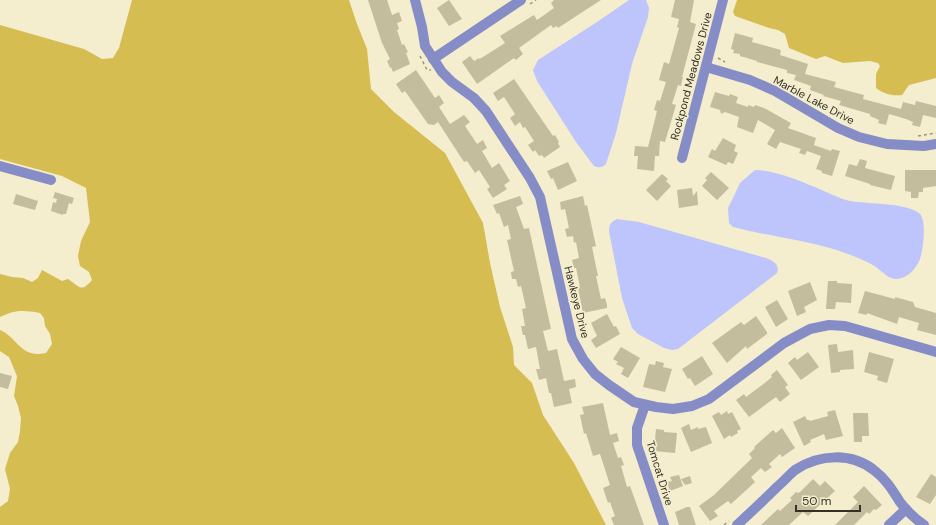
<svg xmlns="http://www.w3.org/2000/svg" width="936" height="525" viewBox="0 0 936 525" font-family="'DM Sans',sans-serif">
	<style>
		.forest { fill: #d5bd52 }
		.water { fill: #bdc5fc }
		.building { fill: #c3bd9e }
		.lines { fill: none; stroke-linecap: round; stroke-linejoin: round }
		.path { stroke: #9c9680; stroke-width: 1.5; stroke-dasharray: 3 3; stroke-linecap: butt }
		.minor { stroke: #868dc6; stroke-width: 10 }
		.labels { text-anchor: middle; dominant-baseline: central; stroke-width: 3.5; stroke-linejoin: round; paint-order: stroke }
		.street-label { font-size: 11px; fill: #343125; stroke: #f4edce }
	</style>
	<rect width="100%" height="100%" fill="#f4edce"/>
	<g class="forest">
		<path d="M132 0H349L357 24 367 49 371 89 394 112 445 153 483 223 490 263 500 307 513 347 514 365 532 383 543 415 574 463 606 525H0V507L8 501 10 489 5 469 10 453 18 442 20 431 21 418 18 406 14 396 17 376 9 357 0 351V330C17 337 21 359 46 353L52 344 50 334 45 326 44 318 40 313C23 310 15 310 0 317V274L12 277 23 278 32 282 38 278 42 270 62 281 68 279C80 287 81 293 92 280L89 272 80 266 78 256 81 241 90 222 86 188 62 176 0 159V25L84 49 102 59 113 58 119 48Z"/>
		<path d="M737 0H936V78L909 85 902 95C891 96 884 94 876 88V74L880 66 878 63 870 61 843 63 825 56 816 59 789 48 785 34 778 30 769 28 735 16 733 12Z"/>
	</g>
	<g class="water">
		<path d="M629 0H646L649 8 648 17 632 64 616 133 606 164C602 168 599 168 594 166L576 142 537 81 533 70 538 60 597 22Z"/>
		<path d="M755 170C779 171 802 182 824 191 833 195 841 199 850 201 866 204 910 203 920 214 927 222 923 249 920 259 916 269 907 279 896 279 888 279 880 269 873 265 865 261 857 257 848 254 811 240 771 237 733 227L729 223 728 208 734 196 740 183Z"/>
		<path d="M617 219 639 222 766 258C774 261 780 265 777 273L678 349 672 350 664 348 638 334 632 328 622 298 609 231C609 225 611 222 617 219Z"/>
	</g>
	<g class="building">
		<polygon points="368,0 387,0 392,15 399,12 402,21 397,23 399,29 397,30 402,45 404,44 408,52 406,53 410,64 393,72 391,67 390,68 387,61 390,59 382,43"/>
		<polygon points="449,0 462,19 449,26 437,8"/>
		<polygon points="554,0 601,0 558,28 557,26 553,28 551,25 519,48 523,54 516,60 514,58 477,84 462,62 470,56 474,61 479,58 479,59 483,57 505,43 500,36 534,15 537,20 554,8 551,3"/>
		<polygon points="675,0 694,0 690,22 696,24 682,77 683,77 681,86 678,85 672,104 676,105 665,142 660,141 659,156 655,156 654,171 637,169 638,156 634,156 635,146 648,147 657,111 654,110 657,100 660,101 666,82 659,80 664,62 669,64 679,28 677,27 679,19 671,17"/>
		<polygon points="735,33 753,38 752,42 781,50 780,55 808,64 805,74 836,82 834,87 864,95 863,99 901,109 903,102 915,105 916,101 936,106 936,118 923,115 920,127 912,125 913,122 906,119 889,114 886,125 878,123 879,120 870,116 870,114 839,105 841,101 823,96 824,95 810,90 811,86 794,80 796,75 787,73 787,70 757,62 757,61 740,56 740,54 733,53 734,50 731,49"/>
		<polygon points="416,70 435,98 439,95 444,103 439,107 450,124 464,115 470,122 465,126 477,144 483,140 487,148 482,151 492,168 499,163 510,181 504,185 507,189 493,198 487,189 490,187 479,170 475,173 467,161 464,162 438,122 434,125 428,124 405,91 402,93 396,84"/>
		<polygon points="514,79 553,136 555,135 559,142 558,143 560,147 544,158 542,155 539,156 535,150 533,152 528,145 534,141 525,127 523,128 520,122 515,126 510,118 515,114 504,97 498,101 493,93"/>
		<polygon points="715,92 729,96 730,94 738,97 736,103 748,107 748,105 754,107 755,105 764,108 791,123 788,128 816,138 814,145 831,151 832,149 840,151 832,176 822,173 822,171 816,169 821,156 807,151 805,155 799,153 801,149 780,142 776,149 767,144 775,130 758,120 753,133 737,127 739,117 725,112 721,114 720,110 710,107"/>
		<polygon points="723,138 736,145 734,151 738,153 733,164 728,162 726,165 708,157 712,149 715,151"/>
		<polygon points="860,159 867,161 865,168 895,176 891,190 870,185 870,184 845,176 849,164 857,166"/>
		<polygon points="568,162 577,181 558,190 553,178 551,179 547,171"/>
		<polygon points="905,170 936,170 936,186 923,188 923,192 919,192 918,198 911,198 911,192 905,191"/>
		<polygon points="711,172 729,188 717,200 702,186 707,180 705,178"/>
		<polygon points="662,174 668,179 666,181 671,186 657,201 646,190"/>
		<polygon points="692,188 693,196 697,191 698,205 679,208 677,190"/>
		<polygon points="55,192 74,198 72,204 69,203 66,214 63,214 63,215 51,211 53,202 56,203 57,199 53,198"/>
		<polygon points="16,194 38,201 35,210 13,204"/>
		<polygon points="520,196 523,204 516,207 524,229 529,228 551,329 543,331 548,351 557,349 564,381 575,379 576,387 569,389 572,403 554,407 551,393 549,393 546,378 539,380 536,369 540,369 536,347 528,349 525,335 523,335 521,326 525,326 522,309 526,308 521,286 518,287 516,279 512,279 511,272 514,271 507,240 511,239 508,225 504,227 499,213 497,214 493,205"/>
		<polygon points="583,196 585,206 587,205 596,246 592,247 598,276 596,276 601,299 605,298 607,305 607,308 583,313 578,288 580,287 576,268 574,268 572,260 579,258 576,242 574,243 573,236 567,237 565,229 569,228 565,209 561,210 560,202"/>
		<polygon points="828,281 837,281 837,283 852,284 851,303 836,302 835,309 826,309"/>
		<polygon points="810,282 817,300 804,307 806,312 797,316 788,291"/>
		<polygon points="865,291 895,299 895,297 913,302 915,307 936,313 936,335 917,330 919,323 899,317 897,324 867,313 867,315 858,313"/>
		<polygon points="777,300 788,319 776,327 765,307"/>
		<polygon points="607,314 614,327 616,326 620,334 596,348 591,340 597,336 591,323"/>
		<polygon points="756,316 767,332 767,334 747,349 746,346 727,363 712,343 741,322 744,325"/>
		<polygon points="837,344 838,352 853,350 854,369 840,370 840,372 831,373 828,345"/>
		<polygon points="621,347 640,358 628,378 621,374 624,368 616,364 618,362 613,359"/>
		<polygon points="808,352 819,367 801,380 788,363 795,357 797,360"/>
		<polygon points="869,352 894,359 887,383 877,380 878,376 864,372"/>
		<polygon points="702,356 713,374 695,386 690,378 688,379 682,369"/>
		<polygon points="656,361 664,363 663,367 672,369 665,392 643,387 649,364 655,365"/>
		<polygon points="777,370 788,385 785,387 790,394 780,402 776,397 749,417 736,400 744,394 746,397 766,382 772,377 771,375"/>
		<polygon points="0,373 12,376 8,389 0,387"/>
		<polygon points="603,403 610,435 617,433 619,441 613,443 618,458 621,457 624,465 621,466 627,487 630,486 644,525 614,525 611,518 615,516 610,502 608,503 603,488 610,485 600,454 593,456 586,433 584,434 580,415 584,414 582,407"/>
		<polygon points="835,410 843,436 826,440 824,434 810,440 811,442 804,446 793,422 805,416 807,420 809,420 810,421 828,416 827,412"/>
		<polygon points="727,411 728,414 732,412 741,429 737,431 738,433 731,437 730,435 724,439 712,416 719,412 721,415"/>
		<polygon points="853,413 868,413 869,436 862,436 862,442 854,442"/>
		<polygon points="689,424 691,430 698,427 698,429 706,427 712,443 691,452 681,428"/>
		<polygon points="782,428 795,448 782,457 780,454 769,464 772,467 765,472 761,468 751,477 755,482 731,504 728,501 714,511 718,516 710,521 699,506 714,495 752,458 749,454 755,448 754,447 773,430 776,433"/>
		<polygon points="656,429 664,430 664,432 677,433 675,453 654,451"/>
		<polygon points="931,474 936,477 936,495 930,504 916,497"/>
		<polygon points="679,475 683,486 670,491 667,482 672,481 670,477"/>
		<polygon points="690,476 692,483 685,485 681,479"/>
		<polygon points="813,479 820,486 825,481 835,491 808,516 803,512 789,525 761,525 778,509 780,511 792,500 790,498 796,492 798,493 800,492"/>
		<polygon points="864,486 882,505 876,510 874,509 869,514 867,512 854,525 835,525 858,502 853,497"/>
		<polygon points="687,507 690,507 696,525 679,525 675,512"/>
	</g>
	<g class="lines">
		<g class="path">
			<polyline points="530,4 536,0"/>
			<polyline points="420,56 427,70 431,70"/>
			<polyline points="718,58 725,62"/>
			<polyline points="829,111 849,122"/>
			<polyline points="918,136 936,133"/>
			<polyline points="724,525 729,521"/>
		</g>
		<g class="minor">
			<polyline points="415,0 422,27 425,46 442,72 452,82 474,98 486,111 530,178 540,197 572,339 583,359 595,374 609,385 634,402 656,407 673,409 692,406 709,399 784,343 810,329 829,325 845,326 936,352"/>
			<polyline points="433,59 521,0"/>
			<polyline points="706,67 750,80 775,91 838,128 859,137 887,144 924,146 936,144"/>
			<polyline points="682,158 723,0"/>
			<polyline points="0,166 51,180"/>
			<polyline points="645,405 637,428 637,445 664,525"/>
			<path d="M737 525C751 512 764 500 777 487 783 482 789 475 795 470 819 454 852 452 875 471 886 479 893 491 900 502 907 511 915 519 924 525"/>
			<polyline points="889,525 906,509"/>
		</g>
	</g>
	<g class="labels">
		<g class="street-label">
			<text transform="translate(691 76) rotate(-75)">Rockpond Meadows Drive</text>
			<text transform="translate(814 100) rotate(28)">Marble Lake Drive</text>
			<text transform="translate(577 302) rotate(76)">Hawkeye Drive</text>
			<text transform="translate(660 473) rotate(73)">Tomcat Drive</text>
		</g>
	</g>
	<path d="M796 505v6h64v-6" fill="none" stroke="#343125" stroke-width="2"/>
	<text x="802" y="505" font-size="12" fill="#343125" stroke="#f4edce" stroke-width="3" paint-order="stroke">50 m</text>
</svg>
